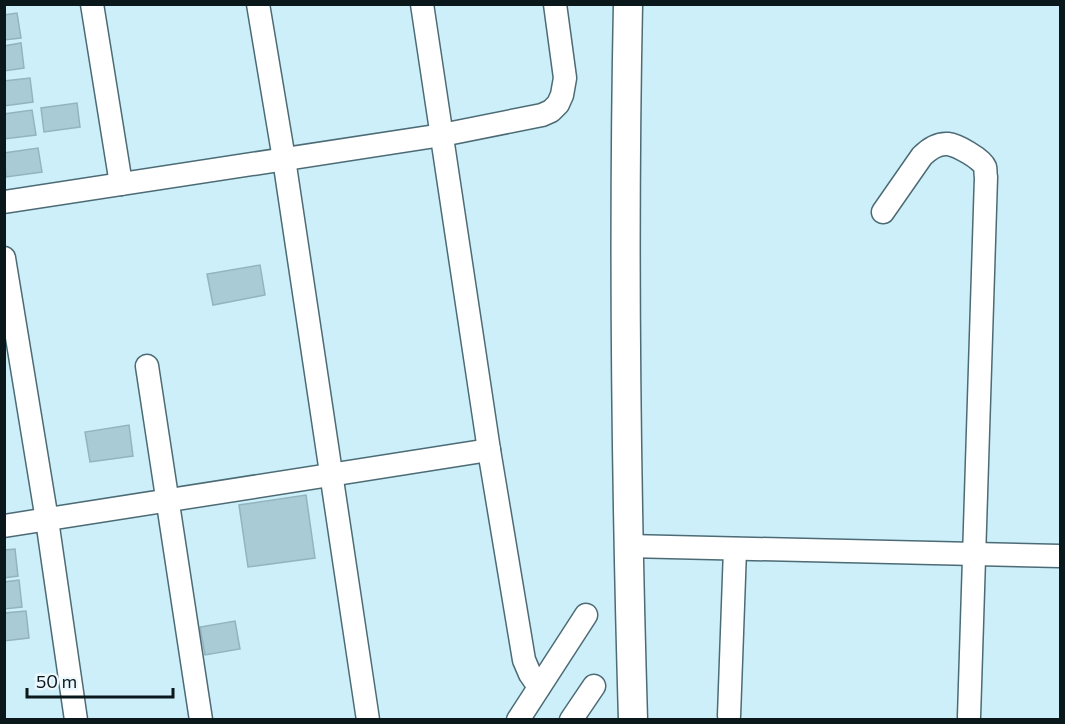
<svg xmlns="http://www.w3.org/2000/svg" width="1065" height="724" viewBox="0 0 1065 724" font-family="Commissioner,sans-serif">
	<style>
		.building { fill: #a9cbd5; stroke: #93b4bf; stroke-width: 1.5 }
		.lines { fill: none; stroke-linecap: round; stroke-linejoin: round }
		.minor-casing { stroke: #4c6b75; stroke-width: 25 }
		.major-casing { stroke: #4c6b75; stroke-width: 31 }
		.minor { stroke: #fff; stroke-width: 22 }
		.major { stroke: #fff; stroke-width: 28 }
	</style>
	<rect width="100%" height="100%" fill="#cceffa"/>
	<g class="building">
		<polygon points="17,13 21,38 4,40 4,15"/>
		<polygon points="21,43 24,68 4,71 4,46"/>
		<polygon points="30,78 33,102 4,106 4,81"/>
		<polygon points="77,103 80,127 44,132 41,108"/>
		<polygon points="32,110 36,135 4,139 4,114"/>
		<polygon points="38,148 42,172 6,177 4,153"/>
		<polygon points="260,265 265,295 213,305 207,274"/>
		<polygon points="129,425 133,456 90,462 85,432"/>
		<polygon points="306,495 315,558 248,567 239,505"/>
		<polygon points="15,549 18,576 4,578 4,550"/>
		<polygon points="19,580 22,607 4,609 4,582"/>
		<polygon points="26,611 29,638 4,641 4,613"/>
		<polygon points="235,621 240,649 205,655 200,627"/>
	</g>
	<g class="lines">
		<defs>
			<g id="minor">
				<polyline points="92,4 121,184"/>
				<polyline points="258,4 284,159 368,720"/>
				<polyline points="422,4 489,450 524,660 530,674 539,687"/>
				<polyline points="4,202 442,135 542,115 551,111 558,104 562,95 565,78 555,4"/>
				<path d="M883 212 922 156C929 149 938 143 948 144 957 145 982 159 985 167 986 170 985 173 986 177L969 717"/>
				<polyline points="4,258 47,520 76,720"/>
				<polyline points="147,366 201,720"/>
				<polyline points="4,526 489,450"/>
				<polyline points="628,546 1060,556"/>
				<polyline points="729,716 735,549"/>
				<polyline points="518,720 586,615"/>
				<polyline points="571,720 594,686"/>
			</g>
			<path id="major" d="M628 4C623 243 626 481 633 720"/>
		</defs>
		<use href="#minor" class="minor-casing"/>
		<use href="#major" class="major-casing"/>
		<use href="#minor" class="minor"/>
		<use href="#major" class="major"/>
	</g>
	<rect width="1065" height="724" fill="none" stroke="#0b181b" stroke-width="12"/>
	<path d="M27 688v9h146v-9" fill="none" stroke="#0b181b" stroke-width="3"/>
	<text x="36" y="688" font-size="18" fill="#0b181b" stroke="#ebf8fd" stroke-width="4.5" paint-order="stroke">50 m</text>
</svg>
